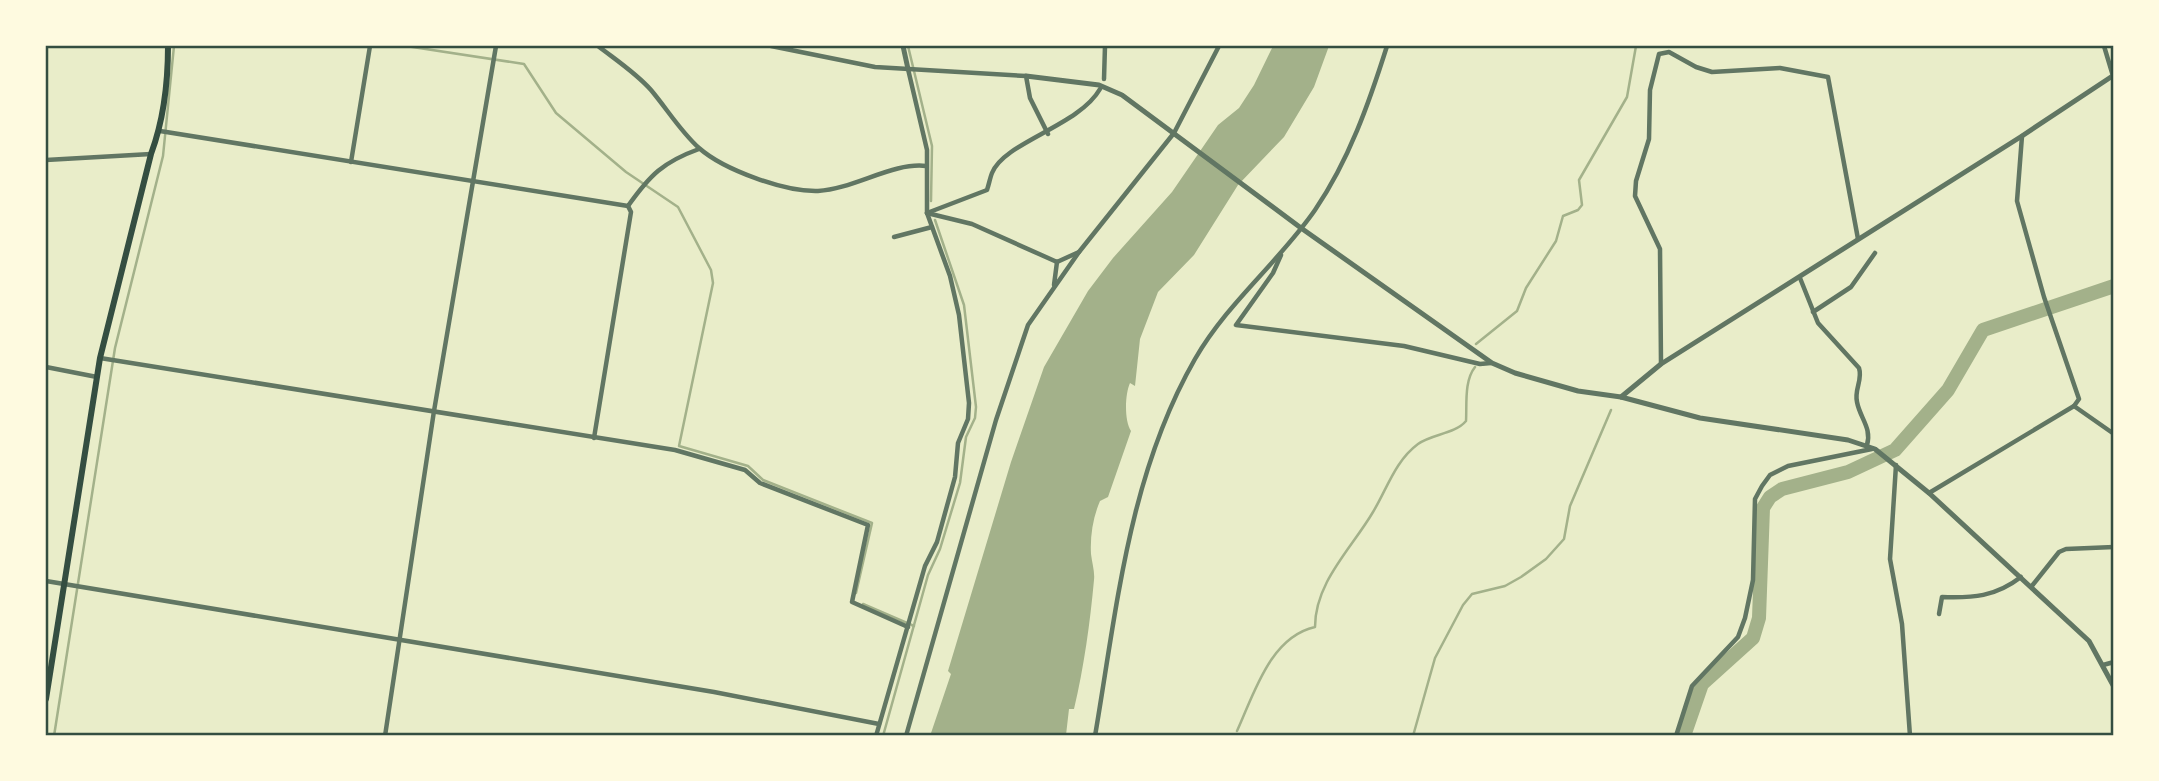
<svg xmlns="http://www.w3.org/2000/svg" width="2159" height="781" viewBox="0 0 2159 781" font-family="'Public Sans',sans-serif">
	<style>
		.water { fill: #a3b18a }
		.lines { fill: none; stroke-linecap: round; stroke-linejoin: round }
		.stream { stroke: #a3b18a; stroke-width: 2.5 }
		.river { stroke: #a3b18a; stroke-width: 14 }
		.minor { stroke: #617663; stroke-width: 4.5 }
		.tertiary { stroke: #617663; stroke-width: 5 }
		.secondary { stroke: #344e41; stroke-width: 6 }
		.neatline { fill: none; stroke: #344e41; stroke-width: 2.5 }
	</style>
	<rect width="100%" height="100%" fill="#e9edc9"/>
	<path class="water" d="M1273 46H1329L1314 87 1284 137 1238 185 1194 255 1158 292 1140 339 1135 386 1130 383C1125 394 1124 420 1131 431L1108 497 1100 501C1093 517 1090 536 1091 554 1092 563 1095 572 1094 580 1090 623 1084 667 1074 709H1069L1066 735 930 736 951 674 948 671 1011 462 1044 367 1088 291 1113 258 1172 192 1218 125 1239 108 1254 85Z"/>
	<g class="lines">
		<g class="stream">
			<polyline points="406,46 524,64 556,113 626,172 678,207 711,270 713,283 679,446 748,466 763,480 872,523 856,593"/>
			<polyline points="908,46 932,146 931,201"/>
			<polyline points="1476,344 1517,311 1526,288 1556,241 1563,216 1578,210 1582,205 1579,180 1627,97 1636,46"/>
			<polyline points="863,604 914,626"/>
			<path d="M1237 731C1254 694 1270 637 1315 627 1315 582 1352 548 1373 512 1387 489 1395 461 1418 444 1432 434 1455 434 1466 421 1467 404 1464 381 1475 367"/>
			<polyline points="54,736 115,348 163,156 174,46"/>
			<polyline points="883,736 928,575 940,549 960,483 966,437 975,418 976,407 964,305 935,220"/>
			<polyline points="1413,736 1435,658 1463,605 1472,594 1505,586 1521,577 1546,559 1564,539 1570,506 1611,410"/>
		</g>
		<polyline class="river" points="1684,736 1702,684 1753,638 1759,618 1763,508 1770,497 1782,489 1848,472 1895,450 1948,390 1983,330 2114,286"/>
		<g class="minor">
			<path d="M598 46C616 60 636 73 651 90 667 109 681 132 699 148 724 170 785 192 818 191 854 189 893 162 926 166"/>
			<polyline points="771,46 875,67 1026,76 1030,98 1048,134"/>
			<polyline points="2104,46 2113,76"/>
			<polyline points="1104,79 1105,46"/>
			<path d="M160 131 628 206C650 175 663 162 699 149"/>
			<polyline points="2022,136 2017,201 2044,297 2079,399 2074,406"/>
			<polyline points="46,160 151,154"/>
			<polyline points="351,162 370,46"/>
			<path d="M927 213 987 190C989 184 990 178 992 173 1004 142 1079 126 1100 89"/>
			<polyline points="927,213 972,224 1057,262 1079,252"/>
			<polyline points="894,237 932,227"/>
			<polyline points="1281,255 1273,273 1236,325 1404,346 1480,364 1491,363"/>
			<path d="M1800 278 1818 323 1859 368C1863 380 1854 389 1857 402 1860 418 1872 428 1867 445"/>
			<polyline points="1054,285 1057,262"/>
			<polyline points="1813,312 1851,287 1875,253"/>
			<polyline points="100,358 675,450 745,470 760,483 868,525 852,602 908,627"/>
			<polyline points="1661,364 1660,249 1635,196 1636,181 1649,139 1650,90 1659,54 1669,52 1696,67 1712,72 1780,68 1828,77 1858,239"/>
			<polyline points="46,367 97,377"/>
			<polyline points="594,438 631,212 628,206"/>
			<polyline points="1896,465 1890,559 1902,624 1910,736"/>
			<polyline points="1929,493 2074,406 2114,434"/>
			<polyline points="46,581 714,692 879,724"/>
			<polyline points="2031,587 2059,552 2066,549 2114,547"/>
			<path d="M1939 614 1942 597C1973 598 1995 597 2021 577"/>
			<polyline points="2103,665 2114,662"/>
			<polyline points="385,736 434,411 496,46"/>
			<polyline points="876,736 925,566 937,542 955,477 958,443 968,419 969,403 959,315 950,276 927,213 927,150 908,69"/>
			<polyline points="906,736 996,420 1028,325 1079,252 1174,133 1219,46"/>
			<path d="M1095 736C1117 607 1129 474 1195 359 1227 303 1279 262 1315 210 1349 160 1369 103 1387 46"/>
			<polyline points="1676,736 1692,686 1738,637 1745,618 1753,580 1755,499 1762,486 1770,475 1788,466 1872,449"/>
		</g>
		<g class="tertiary">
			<polyline points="903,46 908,69"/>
			<polyline points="1026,76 1099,85 1122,95 1301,228 1492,363 1515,373 1578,391 1621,397 1700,418 1848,440 1875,449 1929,493 2089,641 2114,687"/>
			<polyline points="1621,397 1661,364 2022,136 2114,75"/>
		</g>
		<path class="secondary" d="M46 699 100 358 151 154C164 119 168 82 168 46"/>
	</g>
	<rect width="2159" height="781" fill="none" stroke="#fefae0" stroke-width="94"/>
	<rect x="47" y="47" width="2065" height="687" class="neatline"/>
</svg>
